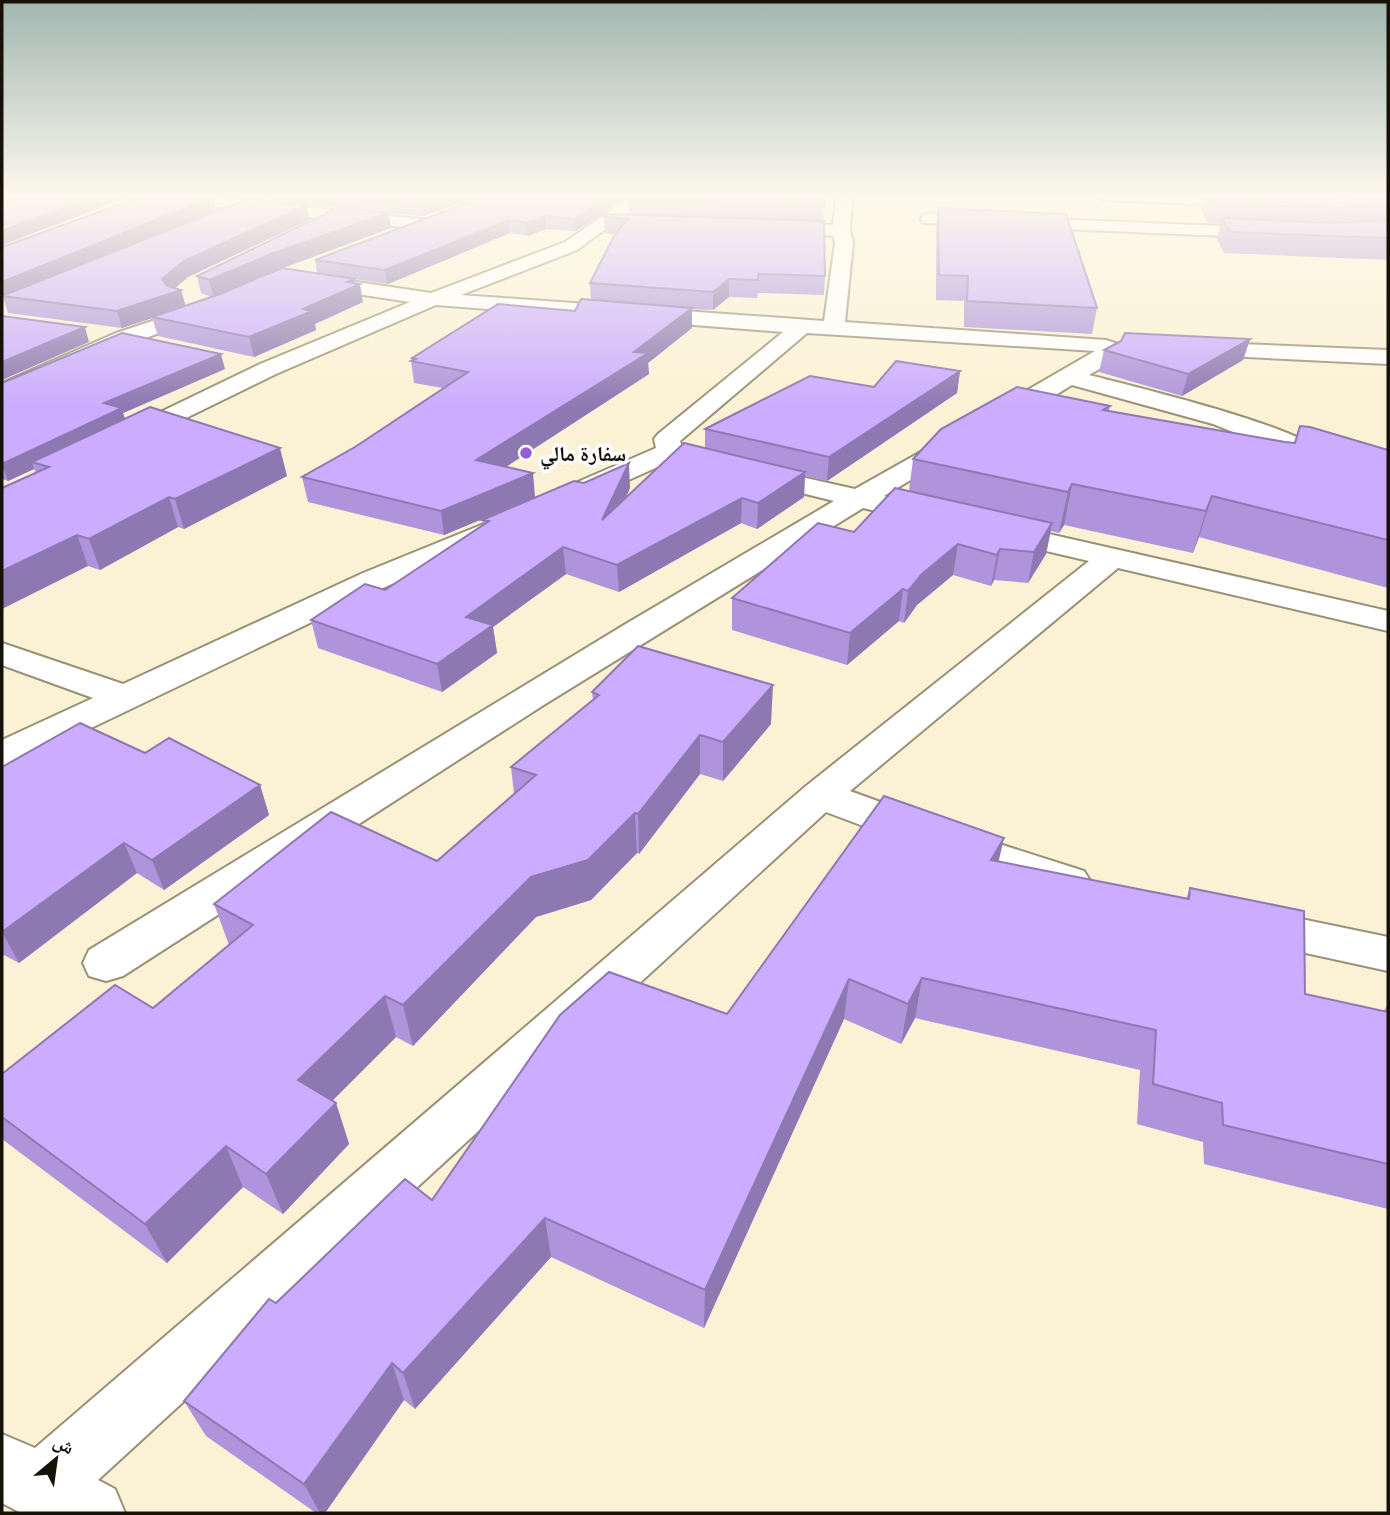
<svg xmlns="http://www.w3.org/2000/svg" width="1390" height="1515" viewBox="0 0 1390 1515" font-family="Raleway,'Noto Naskh Arabic',sans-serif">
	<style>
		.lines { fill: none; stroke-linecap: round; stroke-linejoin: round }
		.minor-casing { stroke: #999076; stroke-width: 4 }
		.minor { fill: #fff; fill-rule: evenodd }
		.wall { fill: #af94db }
		.shaded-wall { fill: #8e78b2 }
		.building { fill: #cbacff; stroke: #8e78b2; stroke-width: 2 }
		.poi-dot { fill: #925dd6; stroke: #fff; stroke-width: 2.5 }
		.labels { text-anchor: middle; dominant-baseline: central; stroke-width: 7; stroke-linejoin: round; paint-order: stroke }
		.far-poi-label { font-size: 21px; font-weight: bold; fill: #161208; stroke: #fff; text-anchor: start }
	</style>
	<rect width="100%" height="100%" fill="#fbf1d4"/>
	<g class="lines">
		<defs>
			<g id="minor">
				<polygon points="142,195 199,195 246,200 258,195 281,195 268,203 430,220 439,225 430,230 250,211 211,226 205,225 203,221 227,208 150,200"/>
				<path d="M633 195H652L577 250 461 295 824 321 835 243 833 236 773 233 764 228 773 223 833 225 836 199 838 196 849 195 852 199 850 231 853 243 845 322 1106 340 1118 344 1121 349 1115 360 1089 375C1128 385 1306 428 1324 454L1320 460 1311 462 1302 460 1213 424 1072 385C1056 394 1038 410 1019 405L1016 400 1019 395 1095 351 807 333 680 441 682 447 707 456 855 489 949 436 958 433 967 436 971 441 967 446 884 496 941 509 945 515 941 521 931 524 863 508 542 706 123 976 106 981 89 976 83 963 89 950 624 625 834 501 671 461 593 496 583 498 573 496 569 490 573 484 656 448 654 439 658 434 783 332 436 305 276 374 137 442 128 445 119 442 115 437 119 432 260 364 410 302 310 287 300 281 303 277 310 275 431 293 565 242Z"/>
				<polygon points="1094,195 1228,195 1341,200 1340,195 1356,195 1360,204 1358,207 1341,210 1102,200"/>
				<polygon points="929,214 1270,228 1279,233 1270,238 923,223 921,219 923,215"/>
				<polygon points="204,304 211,306 214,310 211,314 132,343 2,399 2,383 116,333"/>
				<polygon points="1194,342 1388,350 1388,364 1186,354 1183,349 1186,344"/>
				<polygon points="496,519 506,522 511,528 506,534 385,587 16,764 2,767 2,740 93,698 2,665 2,643 123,684 363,573"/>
				<polygon points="996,522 1388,611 1388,631 1118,568 850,791 965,833 1084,871 1091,882 1084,893 1069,897 1054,893 935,853 826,812 98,1480 115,1489 125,1513 21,1513 2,1503 2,1434 35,1448 806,786 1089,561 986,537 981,531 986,525"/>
				<polygon points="1253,909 1388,937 1388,971 1237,938 1230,926 1237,914"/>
			</g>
		</defs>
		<use href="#minor" class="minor-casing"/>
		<use href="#minor" class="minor"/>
	</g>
	<g class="wall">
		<polygon points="228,195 250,195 246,197"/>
		<polygon points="275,195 481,195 424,216 388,213 391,228 282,268 317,273 315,260 626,197 576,231 546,229 528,236 510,233 388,284 354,279 363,302 315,324 316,330 254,357 158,336 152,318 122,328 8,313 3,297 2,298 2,247 213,197 216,210 76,267 307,205 309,220 188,277 175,288 185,306 212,297 201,293 197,276 338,208 276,201"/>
		<polygon points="1204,195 1306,195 1388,199 1388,260 1224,253 1217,239 1220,224 1208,223 1201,210"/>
		<polygon points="629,199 824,206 823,221 825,276 824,295 758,293 757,298 729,297 713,310 692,309 692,328 648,363 649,374 506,467 535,497 444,535 308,502 302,477 355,447 443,388 414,383 411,361 412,361 412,358 575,311 591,300 590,283 615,234 605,234 604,217 629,215"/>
		<polygon points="938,208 1097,308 1092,334 964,327 964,301 936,300 936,230"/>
		<polygon points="1250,339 1243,360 1182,396 1099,372 1104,350 1121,341"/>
		<polygon points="225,369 123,413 125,419 287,476 184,529 178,527 100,570 88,566 34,469 8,481 2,479 2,383"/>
		<polygon points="960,371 957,393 827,481 805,476 804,497 757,529 741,523 619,592 566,574 493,627 497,653 442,692 318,648 311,620 385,590 483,525 482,520 584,483 630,488 626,497 705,448 705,429 874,387"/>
		<polygon points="1110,406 1109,411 1285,442 1294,443 1300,426 1388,450 1388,588 1199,537 1193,553 1064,525 1059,533 1051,531 1046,554 1028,583 994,580 991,586 953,575 917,605 904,623 899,621 847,665 732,630 732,598 854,532 909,491 913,459"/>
		<polygon points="592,692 771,724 723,781 700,774 639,854 637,853 591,900 536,917 413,1046 396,1037 332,1101 336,1103 349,1144 283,1214 243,1187 167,1263 2,1139 2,1074 153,1008 229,945 214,904 437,861 514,794 511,767 593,700"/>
		<polygon points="145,753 260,785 269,815 164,890 137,873 19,963 2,954 2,767"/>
		<polygon points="999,862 1186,899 1190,888 1305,994 1384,1011 1388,1003 1388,1209 1204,1164 1203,1142 1137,1124 1140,1070 915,1018 901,1044 844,1019 704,1328 551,1257 415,1409 404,1400 325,1513 316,1513 206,1436 184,1401 276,1303 432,1200 727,1014"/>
	</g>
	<g class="shaded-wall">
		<polygon points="2,195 20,195 2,202"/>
		<polygon points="98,195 134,195 2,245 2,231"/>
		<polygon points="446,195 481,195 424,216 422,204"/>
		<polygon points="610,195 626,195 626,197 576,231 575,219"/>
		<polygon points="213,197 216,210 4,297 2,296 2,298 2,282"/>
		<polygon points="307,205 309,220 188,277 167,295 181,290 186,307 122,328 117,311 162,279 184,261"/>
		<polygon points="388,213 391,228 275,271 214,297 209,280 271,254"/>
		<polygon points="545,216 546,229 528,236 527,223"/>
		<polygon points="509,220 510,233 388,284 385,270"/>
		<polygon points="354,279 355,286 360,284 363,302 315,324 316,330 254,357 249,337 303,309 347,282"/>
		<polygon points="729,279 729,297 713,310 713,292"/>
		<polygon points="692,308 692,328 648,363 649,374 479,484 476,460 634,352"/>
		<polygon points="85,327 89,342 2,380 2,362"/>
		<polygon points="1250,339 1243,360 1182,396 1188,374"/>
		<polygon points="221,354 225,369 123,413 127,425 32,462 34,469 8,481 2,464 104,403"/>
		<polygon points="960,371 957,393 827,481 829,457"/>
		<polygon points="280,448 287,476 184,529 175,499"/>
		<polygon points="629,463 630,488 603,546 602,520"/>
		<polygon points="805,472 804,497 757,529 758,503"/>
		<polygon points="533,473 535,497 444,535 441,511"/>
		<polygon points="1072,484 1064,525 1059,533 1068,492"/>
		<polygon points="1212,496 1199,537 1193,553 1206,511"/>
		<polygon points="169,497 178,527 100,570 89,539"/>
		<polygon points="742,498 741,523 619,592 617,565"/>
		<polygon points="1052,523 1046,554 1028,583 1034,552"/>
		<polygon points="77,535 88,566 2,609 2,571"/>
		<polygon points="958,544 953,575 917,605 904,623 908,591 922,574"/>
		<polygon points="563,547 566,574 493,627 497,653 442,692 437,664 466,617"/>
		<polygon points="1000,549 994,580 991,586 997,555"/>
		<polygon points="903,589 899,621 847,665 850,633"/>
		<polygon points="773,685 771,724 723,781 723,742"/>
		<polygon points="700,735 700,774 639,854 638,814"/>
		<polygon points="260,785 269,815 164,890 152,860"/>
		<polygon points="635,813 637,853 591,900 536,917 413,1046 403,1005 531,877"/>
		<polygon points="1004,838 995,877 991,860"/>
		<polygon points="124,843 137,873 19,963 2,932"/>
		<polygon points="922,978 915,1018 901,1044 908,1004"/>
		<polygon points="849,979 844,1019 704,1328 705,1290"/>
		<polygon points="385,996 396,1037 312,1121 298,1080"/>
		<polygon points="336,1103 349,1144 283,1214 266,1174"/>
		<polygon points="226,1146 243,1187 167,1263 145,1224"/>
		<polygon points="545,1218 551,1257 415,1409 403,1373"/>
		<polygon points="392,1363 404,1400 325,1513 320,1513 304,1484"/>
	</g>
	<g class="building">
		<polygon points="25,195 98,195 2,231 2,204"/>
		<polygon points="146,195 193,195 213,197 2,282 2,247"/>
		<polygon points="335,195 446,195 422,204"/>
		<polygon points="488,195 610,195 575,219 545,216 527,223 509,220 385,270 315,260"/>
		<polygon points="634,195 824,195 824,206 629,199"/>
		<polygon points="1208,195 1306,195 1388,199 1388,206 1333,208 1213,203"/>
		<polygon points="247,199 307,205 184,261 162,279 167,286 181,290 117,311 2,296"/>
		<polygon points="339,207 388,213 271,254 209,280 197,276"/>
		<polygon points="938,208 1066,214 1097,308 967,301 968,276 939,275"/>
		<polygon points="608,214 824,221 825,276 758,274 758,280 729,279 713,292 590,283 615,234 628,219 604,217"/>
		<polygon points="1222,218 1333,223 1388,220 1388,238 1230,232"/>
		<polygon points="282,268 354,279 347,282 360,284 303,309 312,311 249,337 152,317 220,294"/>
		<polygon points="581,299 692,308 634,352 648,353 476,460 533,473 441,511 302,477 355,447 468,372 411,361 416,359 412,358 498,304 575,311"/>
		<polygon points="2,316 85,327 2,362"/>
		<polygon points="122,333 221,354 104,403 122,408 2,464 2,383"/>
		<polygon points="1125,333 1250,339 1188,374 1104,350 1121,341"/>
		<polygon points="896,361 960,371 829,457 705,429 810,376 874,387"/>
		<polygon points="1017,387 1110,406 1103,410 1285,442 1295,443 1300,426 1310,427 1388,450 1388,540 1212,496 1206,511 1072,484 1068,492 913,459 941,429"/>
		<polygon points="150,407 280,448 175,499 169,497 89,539 77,535 2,571 2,488 49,467 32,462"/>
		<polygon points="684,443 805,472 758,503 742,498 617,565 563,547 466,617 493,625 437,664 311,620 365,584 385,590 489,521 482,520 574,481 584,483 629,463 602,520"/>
		<polygon points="895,488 1052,523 1034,552 1000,549 997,555 958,544 922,574 908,591 903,589 850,633 732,598 818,523 854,532"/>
		<polygon points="638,646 773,685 723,742 700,735 638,814 635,813 588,860 531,877 403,1005 385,996 298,1080 336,1103 266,1174 226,1146 145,1224 2,1117 2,1074 115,985 153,1008 253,925 214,904 331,812 437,861 536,775 511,767 599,695 592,692"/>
		<polygon points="80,723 145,753 169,738 260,785 152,860 124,843 2,932 2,767"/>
		<polygon points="884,796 1004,838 991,860 1189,899 1190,888 1304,911 1305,994 1388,1012 1388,1164 1223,1125 1222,1103 1153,1084 1156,1030 922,978 908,1004 849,979 705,1290 545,1218 403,1373 392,1363 304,1484 184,1401 269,1299 276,1303 405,1179 432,1200 560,1015 609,972 727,1014"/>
	</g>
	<linearGradient id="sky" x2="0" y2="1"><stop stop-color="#a2b6b0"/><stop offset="0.48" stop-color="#fdf9ec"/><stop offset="1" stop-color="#fdf9ec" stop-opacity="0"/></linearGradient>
	<rect width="1390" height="408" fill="url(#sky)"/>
	<circle class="poi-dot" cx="526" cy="453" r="7"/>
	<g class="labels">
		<g class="far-poi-label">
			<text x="540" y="453">سفارة مالي</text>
		</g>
	</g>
	<rect width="1390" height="1515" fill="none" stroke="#161208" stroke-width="7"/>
	<g transform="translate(56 1459) rotate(29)" stroke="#ffffff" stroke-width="5" paint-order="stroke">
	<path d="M0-5L12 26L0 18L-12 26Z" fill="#161208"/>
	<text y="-10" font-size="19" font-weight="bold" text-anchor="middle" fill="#161208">ش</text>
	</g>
</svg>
